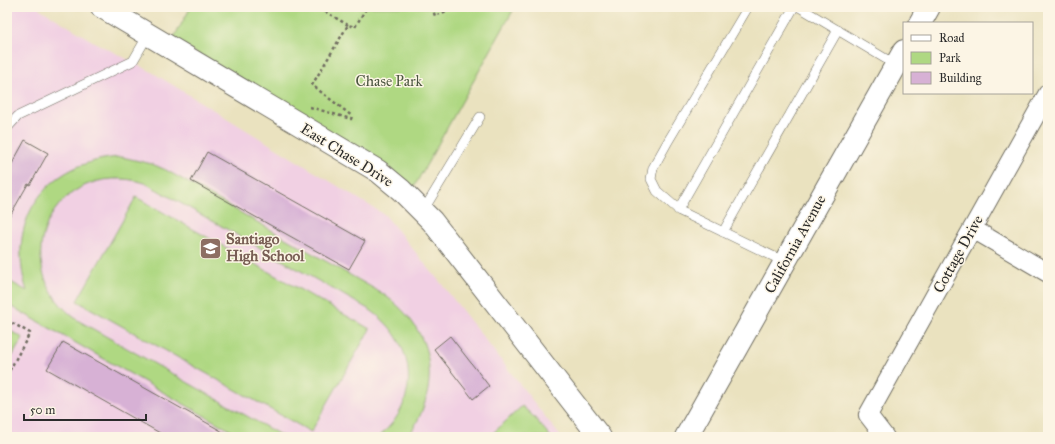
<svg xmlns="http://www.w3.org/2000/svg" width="1055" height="444" viewBox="0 0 1055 444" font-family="'IM FELL Great Primer',serif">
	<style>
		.built { fill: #f1d0e3 }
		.green { fill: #afd882; stroke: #6d8256 }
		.building { fill: #d7b1d5 }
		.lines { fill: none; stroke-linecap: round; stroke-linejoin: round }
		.lane-casing { stroke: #6e6b5f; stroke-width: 10 }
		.street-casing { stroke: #6e6b5f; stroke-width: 20 }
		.secondary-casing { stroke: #6e6b5f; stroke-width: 24 }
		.path { stroke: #6e6b5f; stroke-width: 2.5; stroke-dasharray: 3 3; stroke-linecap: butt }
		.lane { stroke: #fff; stroke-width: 9 }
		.street { stroke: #fff; stroke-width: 18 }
		.secondary { stroke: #fff; stroke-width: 22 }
		.labels { text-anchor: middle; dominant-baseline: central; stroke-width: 3; stroke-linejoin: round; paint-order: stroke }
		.park-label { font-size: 15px; fill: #4c5641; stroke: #fcf5e5 }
		.street-label { font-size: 15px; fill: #2b2b2b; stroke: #fcf5e5 }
		.education-label { font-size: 15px; font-weight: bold; fill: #785e54; stroke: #fcf5e5; text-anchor: start }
	</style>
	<rect width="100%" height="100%" fill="#fcf5e5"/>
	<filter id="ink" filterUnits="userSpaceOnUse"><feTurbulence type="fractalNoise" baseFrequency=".025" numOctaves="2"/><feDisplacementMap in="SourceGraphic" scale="8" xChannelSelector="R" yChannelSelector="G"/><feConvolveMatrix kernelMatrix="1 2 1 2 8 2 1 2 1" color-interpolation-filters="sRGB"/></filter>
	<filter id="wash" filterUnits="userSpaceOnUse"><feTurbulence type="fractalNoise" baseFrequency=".012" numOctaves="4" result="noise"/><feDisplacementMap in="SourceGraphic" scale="16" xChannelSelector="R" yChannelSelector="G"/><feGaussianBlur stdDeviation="0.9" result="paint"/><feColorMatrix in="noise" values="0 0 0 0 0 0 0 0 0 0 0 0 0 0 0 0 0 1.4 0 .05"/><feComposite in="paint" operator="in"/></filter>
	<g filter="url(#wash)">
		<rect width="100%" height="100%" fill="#eae2bf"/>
		<polygon class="built" points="7,7 37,7 94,42 150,71 385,215 440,282 561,437 7,437"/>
		<g class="green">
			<polygon points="191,7 515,7 414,187 377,160 173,39"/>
			<path d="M122 157 152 164 166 170 380 292C434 327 444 384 408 437H378C424 401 415 340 370 310L145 183C54 156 0 266 79 321L284 437H242L7 304V285L9 281 27 291C4 219 48 160 122 157Z"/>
			<polygon points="136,197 370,329 311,432 77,301"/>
			<polygon points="7,329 23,338 7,365"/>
			<polygon points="522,406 533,416 551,437 489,437"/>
		</g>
		<g id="blocks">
			<g class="building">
				<polygon points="25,140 48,153 30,185 28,184 7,221 7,173"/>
				<polygon points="207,152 365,241 349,269 191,181"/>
				<polygon points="450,336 489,386 473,399 434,349"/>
				<polygon points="63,342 232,437 167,437 47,369"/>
			</g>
		</g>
	</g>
	<g filter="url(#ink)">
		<use href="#blocks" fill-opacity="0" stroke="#6e6b5f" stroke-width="1"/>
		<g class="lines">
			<defs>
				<g id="lane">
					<polyline points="748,7 667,143 653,168 651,179 657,191 680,211 785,262"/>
					<polyline points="799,7 896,65"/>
					<polyline points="7,128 18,116 133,61 148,35"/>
					<polyline points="678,210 794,7"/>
					<polyline points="423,211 480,117"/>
					<polyline points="723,232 838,30"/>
				</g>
				<g id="street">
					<polyline points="973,229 1048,273"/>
					<polyline points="885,437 868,415 1048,93"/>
				</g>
				<g id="secondary">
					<polyline points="102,7 378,171 401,190 432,221 600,437"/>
					<polyline points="920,23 929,7"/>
					<polyline points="686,437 904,51"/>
				</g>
			</defs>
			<use href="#lane" class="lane-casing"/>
			<use href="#street" class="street-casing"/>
			<use href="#secondary" class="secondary-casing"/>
			<g class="path">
				<polyline points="327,7 324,11 348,25"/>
				<polyline points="432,7 435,16 451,9 451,7"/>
				<polyline points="310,107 351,119 352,116 312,85 348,25 355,27 367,7"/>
				<polyline points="7,320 30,333 7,375"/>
			</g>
			<use href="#lane" class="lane"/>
			<use href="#street" class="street"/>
			<use href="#secondary" class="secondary"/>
		</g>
	</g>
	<defs>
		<symbol id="school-square" viewBox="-11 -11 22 22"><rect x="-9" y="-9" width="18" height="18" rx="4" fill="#8d6e63" stroke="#fcf5e5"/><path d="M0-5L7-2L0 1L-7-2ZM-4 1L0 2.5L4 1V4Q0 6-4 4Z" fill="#fff"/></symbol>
	</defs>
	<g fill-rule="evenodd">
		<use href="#school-square" x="198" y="236" width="25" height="25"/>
	</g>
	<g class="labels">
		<g class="park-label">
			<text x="389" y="81">Chase Park</text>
		</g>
		<g class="street-label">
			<text transform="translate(347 155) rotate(32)">East Chase Drive</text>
			<text transform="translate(795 244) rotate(-61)">California Avenue</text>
			<text transform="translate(958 254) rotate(-61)">Cottage Drive</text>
		</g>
		<g class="education-label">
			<text x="226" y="239">Santiago<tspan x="226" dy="17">High School</tspan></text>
		</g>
	</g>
	<rect width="1055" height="444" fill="none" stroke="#fcf5e5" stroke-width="24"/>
	<rect x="903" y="22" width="130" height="72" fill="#fcf5e5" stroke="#a8a49b"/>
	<rect x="911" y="35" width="20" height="6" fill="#ffffff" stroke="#a8a49b"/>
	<text x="939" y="42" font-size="12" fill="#2b2b2b">Road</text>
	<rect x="911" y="52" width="20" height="12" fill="#afd882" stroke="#a8a49b"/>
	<text x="939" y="62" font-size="12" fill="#2b2b2b">Park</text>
	<rect x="911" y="72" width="20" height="12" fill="#d7b1d5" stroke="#a8a49b"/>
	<text x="939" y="82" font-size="12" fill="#2b2b2b">Building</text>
	<path d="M24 414v6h122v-6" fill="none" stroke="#2b2b2b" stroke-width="2"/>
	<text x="30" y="414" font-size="12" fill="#2b2b2b" stroke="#fcf5e5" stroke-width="3" paint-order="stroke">50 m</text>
</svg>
